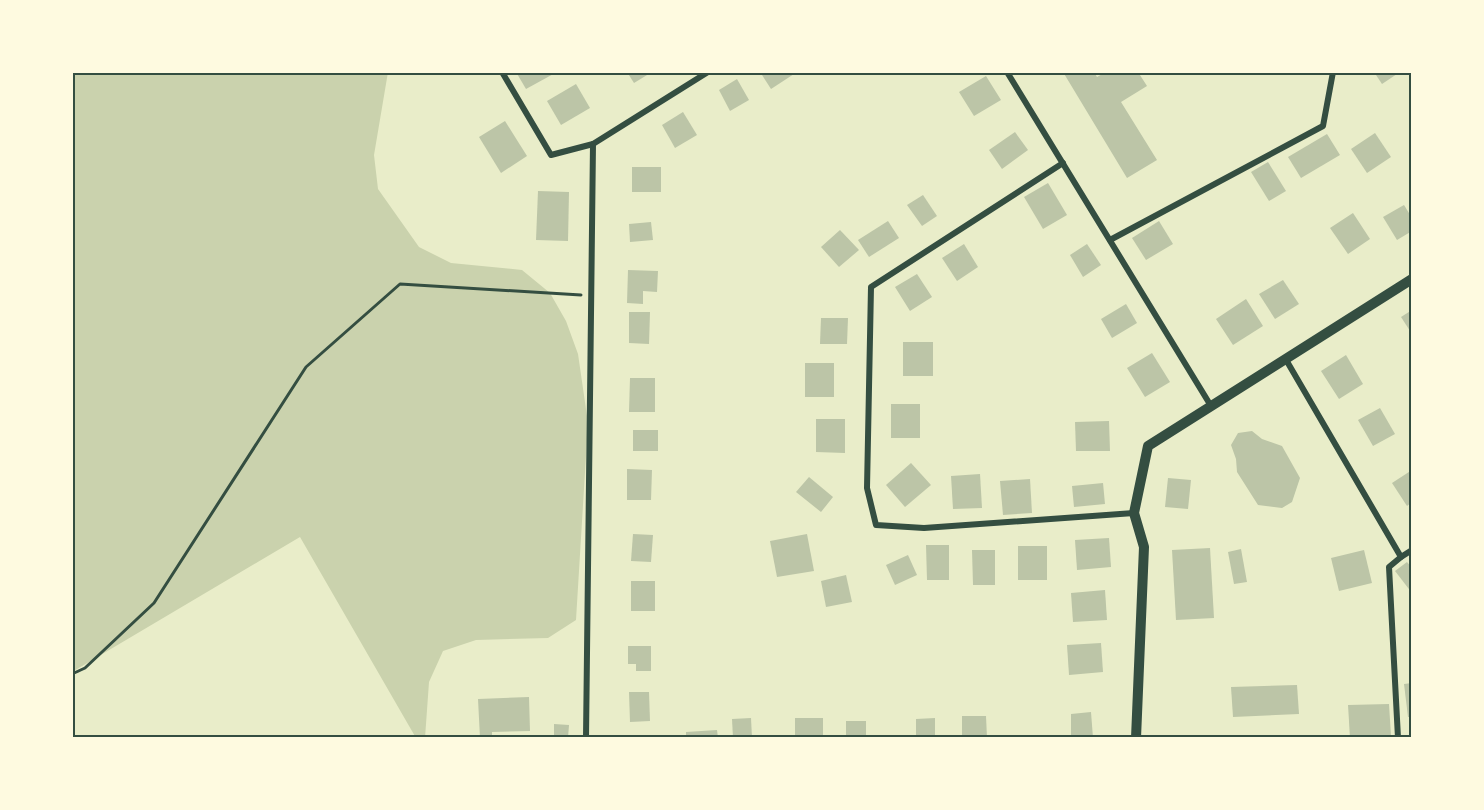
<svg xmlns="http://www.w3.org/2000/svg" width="1484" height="810" viewBox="0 0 1484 810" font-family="Helvetica,sans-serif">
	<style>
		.green { fill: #cad2ad }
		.building { fill: #bcc5a7 }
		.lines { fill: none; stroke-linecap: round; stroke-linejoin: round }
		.path { stroke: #344e41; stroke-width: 3 }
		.minor { stroke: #344e41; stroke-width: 6 }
		.tertiary { stroke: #344e41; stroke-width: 10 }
		.neatline { fill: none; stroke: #344e41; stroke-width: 2 }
	</style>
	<rect width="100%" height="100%" fill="#e9edc9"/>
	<polygon class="green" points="72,72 388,72 374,155 378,189 419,247 451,263 522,270 550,293 566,321 578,354 588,423 576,620 548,638 476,640 443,651 429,682 425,738 416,738 300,537 72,672"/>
	<g class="building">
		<polygon points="516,72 557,72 526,89"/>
		<polygon points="627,72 652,72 634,83"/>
		<polygon points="766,72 792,72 794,74 771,89 762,75"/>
		<polygon points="1063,72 1094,72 1097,77 1106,72 1138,72 1147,86 1121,102 1157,160 1127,178"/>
		<polygon points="1374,72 1400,72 1382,84"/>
		<polygon points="986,76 1001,100 974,116 959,92"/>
		<polygon points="737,79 749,100 730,111 719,90"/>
		<polygon points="576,84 590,108 561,125 547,101"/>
		<polygon points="683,112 697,135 675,148 662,125"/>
		<polygon points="505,121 527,156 501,173 479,137"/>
		<polygon points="1015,132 1028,150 1002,169 989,150"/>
		<polygon points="1375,133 1391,157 1367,173 1351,149"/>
		<polygon points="1327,134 1340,155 1301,178 1288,157"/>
		<polygon points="1268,162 1286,191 1269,201 1251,172"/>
		<rect x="632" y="167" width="29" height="25"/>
		<polygon points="1048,183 1067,215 1043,229 1024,197"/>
		<polygon points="538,191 569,192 568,241 536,240"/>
		<polygon points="923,195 937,216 922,226 907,205"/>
		<polygon points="1404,205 1412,218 1412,231 1397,240 1383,217"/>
		<polygon points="1353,213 1370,239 1348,254 1330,228"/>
		<polygon points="888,221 899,238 869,257 858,240"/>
		<polygon points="1159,221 1173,244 1146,260 1132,238"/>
		<polygon points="651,222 653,240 630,242 629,224"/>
		<polygon points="840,230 859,250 839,267 821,247"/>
		<polygon points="964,244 978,267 957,281 942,258"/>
		<polygon points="1087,244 1101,265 1083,277 1070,255"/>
		<polygon points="628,270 658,271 657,292 643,291 643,304 627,303"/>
		<polygon points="917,274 932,297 910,311 895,287"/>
		<polygon points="1283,280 1299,304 1275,319 1259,294"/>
		<polygon points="1246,299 1263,326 1233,345 1216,319"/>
		<polygon points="1126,304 1137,323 1112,338 1101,319"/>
		<polygon points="1412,310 1412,334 1401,317"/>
		<polygon points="629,312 650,312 649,344 629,343"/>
		<polygon points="821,318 848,318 847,344 820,344"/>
		<rect x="903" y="342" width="30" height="34"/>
		<polygon points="1152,353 1170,382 1145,397 1127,368"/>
		<polygon points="1346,355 1363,384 1339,399 1321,371"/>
		<rect x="805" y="363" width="29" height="34"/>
		<polygon points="630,378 655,378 655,412 629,412"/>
		<rect x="891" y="404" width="29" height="34"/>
		<polygon points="1380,408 1395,434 1373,446 1358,420"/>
		<polygon points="816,419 845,419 845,453 816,452"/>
		<polygon points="1109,421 1110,451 1076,451 1075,422"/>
		<rect x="633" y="430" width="25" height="21"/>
		<polygon points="1252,431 1262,439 1282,446 1300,478 1292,502 1282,508 1258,505 1237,472 1236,459 1231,445 1238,433"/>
		<polygon points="911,463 931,485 905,507 886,485"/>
		<polygon points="627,469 652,470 651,500 627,500"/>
		<polygon points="1412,470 1412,502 1407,506 1392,483"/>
		<polygon points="980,474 982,508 953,509 951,476"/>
		<polygon points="809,477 833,497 821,512 796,492"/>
		<polygon points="1168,478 1191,480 1188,509 1165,507"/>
		<polygon points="1030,479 1032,513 1003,515 1000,481"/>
		<polygon points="1103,483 1105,504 1074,507 1072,486"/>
		<polygon points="633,534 653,535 651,562 631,561"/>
		<polygon points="807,534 814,571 777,577 770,541"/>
		<polygon points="1109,538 1111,567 1077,570 1075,540"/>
		<polygon points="926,545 949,545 949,580 927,580"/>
		<rect x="1018" y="546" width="29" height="34"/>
		<polygon points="1210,548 1214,618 1176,620 1172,550"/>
		<polygon points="1241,549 1247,582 1234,584 1228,552"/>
		<polygon points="972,550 995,550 995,585 973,585"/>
		<polygon points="1364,550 1372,583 1339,591 1331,558"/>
		<polygon points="908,555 917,575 895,585 886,565"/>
		<polygon points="1407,562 1412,568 1412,593 1395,571"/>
		<polygon points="846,575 852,602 826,607 821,581"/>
		<rect x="631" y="581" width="24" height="30"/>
		<polygon points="1105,590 1107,620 1073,622 1071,593"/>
		<polygon points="1101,643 1103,672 1069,675 1067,645"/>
		<polygon points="628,646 651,646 651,671 636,671 636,664 628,664"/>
		<polygon points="1412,683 1412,717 1408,717 1404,684"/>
		<polygon points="1297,685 1299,714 1233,717 1231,687"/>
		<polygon points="629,692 649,692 650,721 630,722"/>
		<polygon points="529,697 530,731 492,732 492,738 480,738 478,699"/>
		<polygon points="1389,704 1391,736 1350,738 1348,705"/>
		<polygon points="1091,712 1093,738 1071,738 1071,714"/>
		<polygon points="962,716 986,716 987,738 962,738"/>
		<polygon points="751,718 752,738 733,738 732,719"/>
		<rect x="795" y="718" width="28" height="20"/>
		<polygon points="935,718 935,738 916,738 916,719"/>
		<rect x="846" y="721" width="20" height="17"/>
		<polygon points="554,724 569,725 568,738 554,738"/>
		<polygon points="717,730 718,738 686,738 686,732"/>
	</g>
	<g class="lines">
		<polyline class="path" points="72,674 85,668 154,603 306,367 400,284 581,295"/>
		<g class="minor">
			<polyline points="502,72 551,155 593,144 586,738"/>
			<polyline points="1007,72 1211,406"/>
			<polyline points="593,144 708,72"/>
			<polyline points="1063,163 871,287 867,488 876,525 924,528 1134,513"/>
			<polyline points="1110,240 1323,126 1333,72"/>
			<polyline points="1285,358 1401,557 1412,550"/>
			<polyline points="1398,738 1389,567 1401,557"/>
		</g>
		<polyline class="tertiary" points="1136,738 1144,547 1134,513 1148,446 1412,279"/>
	</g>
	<rect width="1484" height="810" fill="none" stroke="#fefae0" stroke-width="147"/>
	<rect x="74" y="74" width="1336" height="662" class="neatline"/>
</svg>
